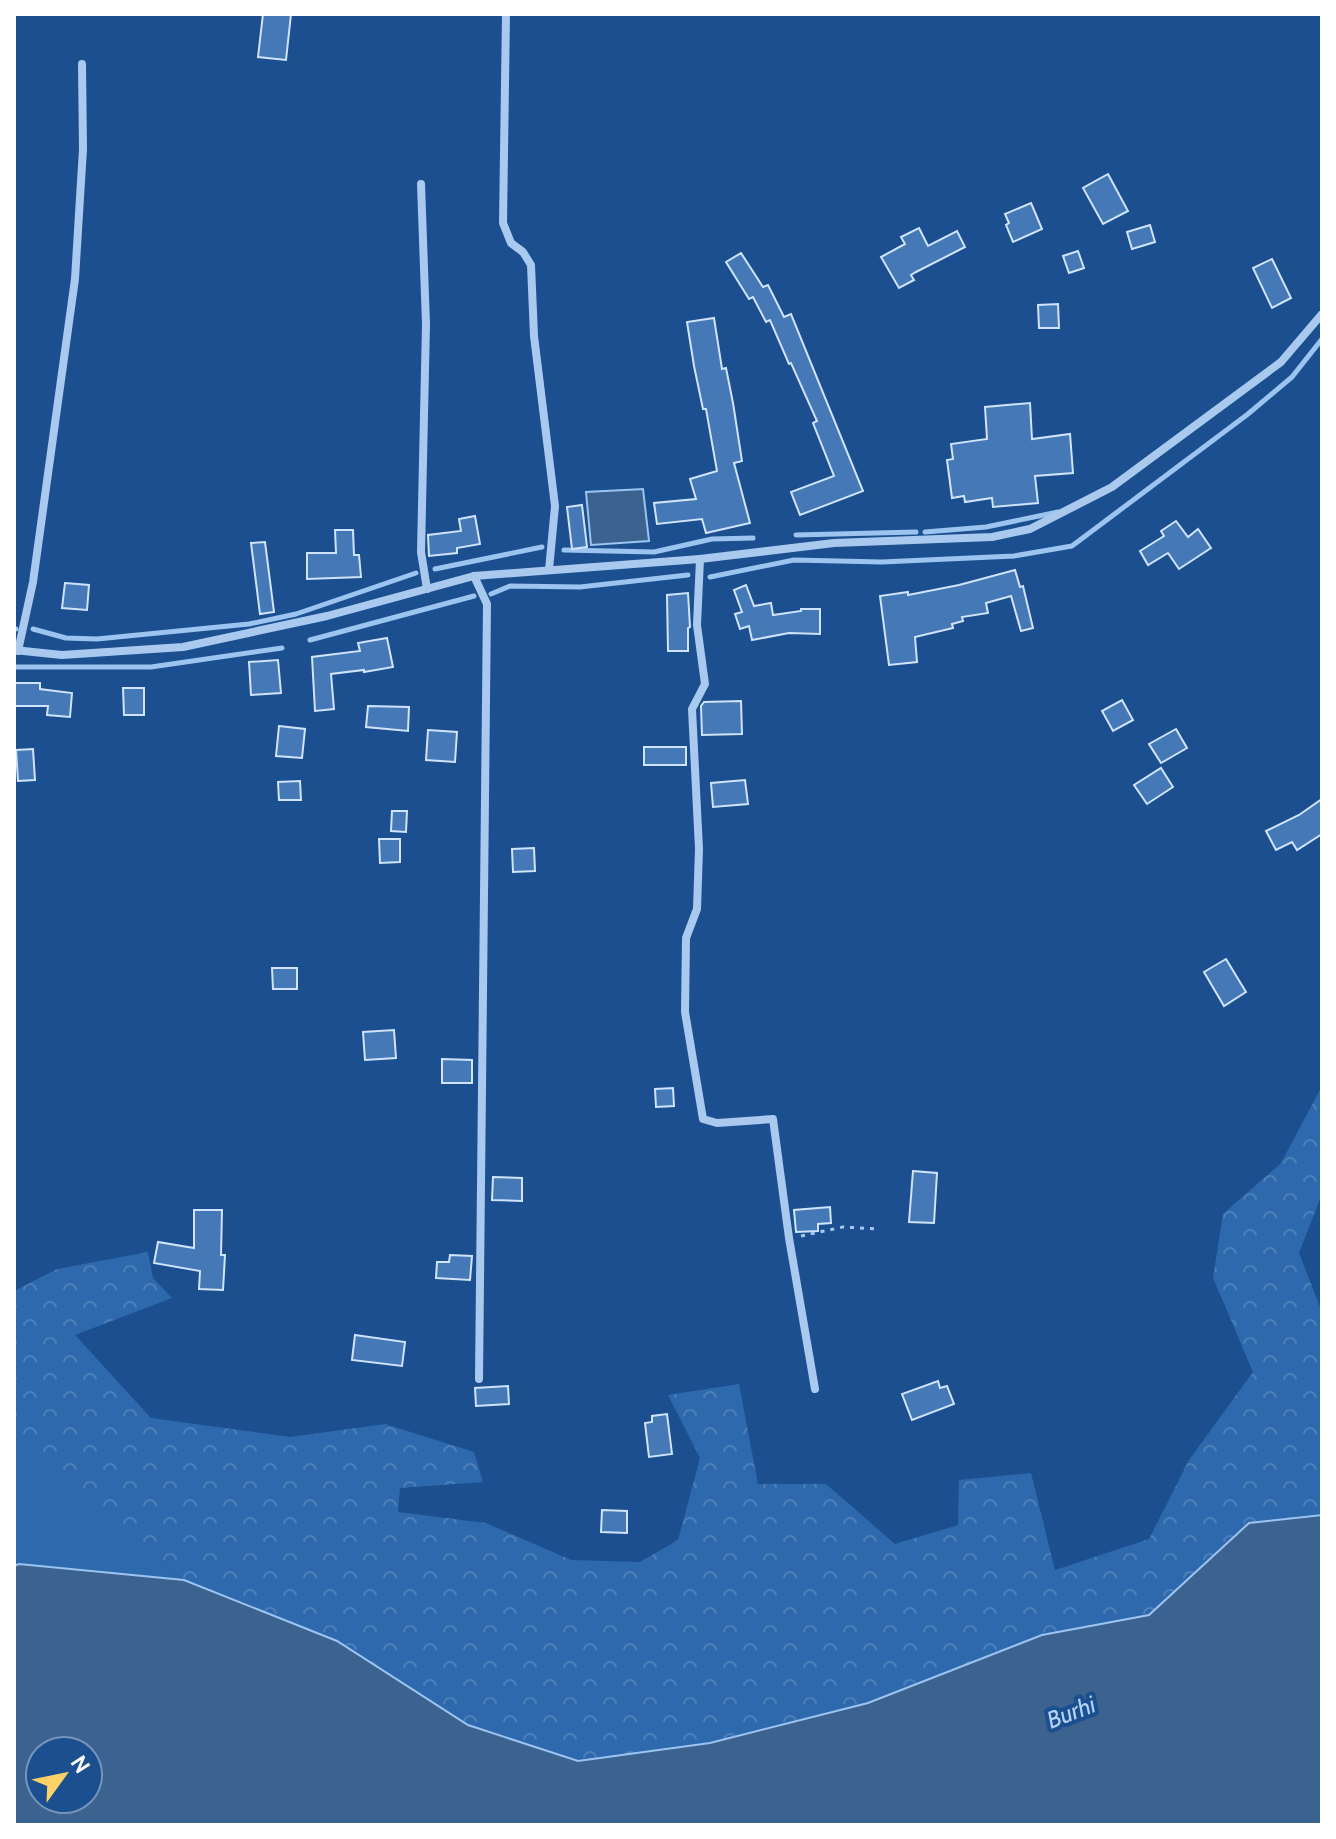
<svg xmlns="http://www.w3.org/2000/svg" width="1336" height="1839" viewBox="0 0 1336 1839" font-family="Cabin,sans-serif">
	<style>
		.green { fill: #2e69ad }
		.forest { fill: url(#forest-crowns) }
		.water { fill: #3c6290; stroke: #9cc4f0; stroke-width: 2; fill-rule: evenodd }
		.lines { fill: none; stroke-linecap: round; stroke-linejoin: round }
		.stream { stroke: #9cc4f0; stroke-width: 5 }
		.building { fill: #4478b7; stroke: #cfe3fa; stroke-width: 2 }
		.path { stroke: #a9c9ee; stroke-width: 3; stroke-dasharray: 4 6; stroke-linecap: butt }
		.street { stroke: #a9c9ee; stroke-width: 8 }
		.labels { text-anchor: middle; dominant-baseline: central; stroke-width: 8; stroke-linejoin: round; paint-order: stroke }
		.water-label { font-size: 24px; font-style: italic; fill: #b5d3f5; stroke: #1b4f8f }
	</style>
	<defs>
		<pattern id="forest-crowns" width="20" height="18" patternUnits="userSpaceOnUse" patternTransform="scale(2)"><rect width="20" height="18" fill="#2e69ad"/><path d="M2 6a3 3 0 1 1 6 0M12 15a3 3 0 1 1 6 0" fill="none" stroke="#4d80b9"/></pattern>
	</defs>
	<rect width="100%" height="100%" fill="#1b4f8f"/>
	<polygon class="green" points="14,1436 34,1451 184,1580 19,1564 14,1566"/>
	<polygon class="forest" points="1322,1086 1322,1194 1299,1253 1322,1312 1322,1515 1249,1523 1149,1615 1042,1635 868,1703 710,1743 578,1761 468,1725 337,1641 184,1580 14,1436 14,1291 57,1269 148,1252 153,1278 172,1298 75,1335 151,1418 290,1437 385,1424 474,1452 483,1482 400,1488 398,1512 486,1523 571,1560 640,1562 678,1540 700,1458 668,1395 739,1384 758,1484 826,1484 895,1544 958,1525 959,1480 1031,1473 1055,1570 1149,1539 1189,1460 1253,1372 1213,1278 1223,1214 1281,1163"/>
	<g class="water">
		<polygon points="643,489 649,541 591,545 586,492"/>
		<path d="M1322 1515V1825H14V1566L19 1564 184 1580 337 1641 468 1725 578 1761 710 1743 868 1703 1042 1635 1149 1615 1249 1523ZM40 1751H88V1799H40Z"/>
	</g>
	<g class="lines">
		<g class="stream">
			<polyline points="925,532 986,527 1058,512"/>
			<polyline points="796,535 916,532"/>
			<polyline points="564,550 654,552 712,539 753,538"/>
			<polyline points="435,569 542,547"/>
			<polyline points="710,577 794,560 882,562 1014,556 1072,546 1248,414 1292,377 1322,339"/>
			<polyline points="491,594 510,586 580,587 688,575"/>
			<polyline points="14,629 16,629"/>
			<polyline points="33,629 66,638 97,639 249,624 296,614 416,573"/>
			<polyline points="310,640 474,596"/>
			<polyline points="14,667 151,667 282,648"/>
		</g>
	</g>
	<g class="building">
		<polygon points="263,14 291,14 286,60 258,57"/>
		<polygon points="1108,174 1128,211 1103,224 1083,188"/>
		<polygon points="1031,203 1042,229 1013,242 1006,225 1009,223 1005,214"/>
		<polygon points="1150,225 1155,242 1132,249 1127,232"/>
		<polygon points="919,228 928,246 957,231 965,247 916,272 911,275 914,280 899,288 881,257 905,244 901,237"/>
		<polygon points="1078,251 1084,268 1069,273 1063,256"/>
		<polygon points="741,253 763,287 768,285 784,317 791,314 863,491 800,515 791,492 834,476 813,423 817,421 791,363 789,364 770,320 766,322 753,297 749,299 726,262"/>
		<polygon points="1272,259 1291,298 1272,308 1253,268"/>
		<polygon points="1058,304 1059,328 1039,328 1038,305"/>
		<polygon points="714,318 722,369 726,368 733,403 742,461 734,463 750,523 706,533 702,519 657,524 654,503 696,499 690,479 717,471 706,409 703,409 694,366 687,322"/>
		<polygon points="1030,403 1032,439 1070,434 1073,473 1035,476 1038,503 993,507 992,498 965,502 964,496 952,498 947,460 953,459 951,444 987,439 985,407"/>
		<polygon points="582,505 587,547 572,549 567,507"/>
		<polygon points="475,516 480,544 457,548 457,553 429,556 428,535 461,531 459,519"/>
		<polygon points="1176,521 1188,537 1198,529 1211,548 1179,569 1168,553 1148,565 1140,551 1164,536 1161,531"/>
		<polygon points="335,530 353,530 354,555 359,555 361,577 307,579 307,553 336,553"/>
		<polygon points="265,542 274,612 260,614 251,543"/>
		<polygon points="1015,570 1020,587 1023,586 1033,628 1021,631 1011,596 986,603 988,613 962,617 963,621 952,624 953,628 915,637 917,662 889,665 880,596 908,592 908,595 959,585"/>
		<polygon points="65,583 89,585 87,610 62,608"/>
		<polygon points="746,585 754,606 771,603 773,615 801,611 801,609 820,609 820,634 789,633 752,640 749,626 740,629 735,614 742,612 734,590"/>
		<polygon points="688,593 690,627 688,628 688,651 668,651 667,595"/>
		<polygon points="387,638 393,667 364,672 364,670 331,674 334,709 315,711 312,657 360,651 358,643"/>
		<polygon points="278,660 281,693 251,695 249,662"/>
		<polygon points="14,683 40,683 40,689 72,693 70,717 47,715 48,706 14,706"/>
		<polygon points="123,688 144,688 144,715 124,715"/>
		<polygon points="1122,700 1133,720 1113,731 1102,711"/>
		<polygon points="741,701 742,734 702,735 701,706 704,702"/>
		<polygon points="368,706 409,707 408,731 366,727"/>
		<polygon points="279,726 305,729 302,758 276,756"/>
		<polygon points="1176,729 1187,748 1161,763 1149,744"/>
		<polygon points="428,730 457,732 455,762 426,760"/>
		<rect x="644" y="747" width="42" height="18"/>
		<polygon points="33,749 35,780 18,781 16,750"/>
		<polygon points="1161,768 1173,787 1147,804 1134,785"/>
		<polygon points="745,780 748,804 713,807 711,783"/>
		<polygon points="300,781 301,800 279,800 278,782"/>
		<polygon points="1322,799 1322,834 1297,850 1292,842 1276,850 1266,831 1299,815"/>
		<polygon points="392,811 407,811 406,832 391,831"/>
		<polygon points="379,839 400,839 400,862 380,863"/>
		<polygon points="534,848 535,871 513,872 512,849"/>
		<polygon points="1226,959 1246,992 1224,1006 1204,972"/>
		<polygon points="272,968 297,968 297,989 273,989"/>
		<polygon points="394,1030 396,1058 365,1060 363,1032"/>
		<polygon points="442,1059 472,1060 472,1083 442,1083"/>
		<polygon points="673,1088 674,1106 656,1107 655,1089"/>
		<polygon points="913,1171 937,1173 934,1223 909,1222"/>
		<polygon points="493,1177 522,1178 522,1201 492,1200"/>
		<polygon points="830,1207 831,1223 818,1224 818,1231 796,1232 794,1210"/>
		<polygon points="194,1210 222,1210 221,1255 225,1255 223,1290 199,1289 200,1271 154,1263 158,1242 194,1248"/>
		<polygon points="450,1255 472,1256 470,1280 436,1278 437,1262 449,1262"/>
		<polygon points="355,1335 405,1342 402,1366 352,1360"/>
		<polygon points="938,1381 940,1388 947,1386 954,1404 912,1420 902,1394"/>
		<polygon points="508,1386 509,1404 476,1406 475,1388"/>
		<polygon points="667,1414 672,1454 649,1457 645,1423 652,1422 652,1416"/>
		<polygon points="602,1510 627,1511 627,1533 601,1532"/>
	</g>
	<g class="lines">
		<polyline class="path" points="801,1236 843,1227 880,1229"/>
		<g class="street">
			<polyline points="506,14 503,223 511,243 523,252 531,265 534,336 555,506 549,570"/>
			<polyline points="421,184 426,324 421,552 427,589"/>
			<polyline points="700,559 697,625 705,684 692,709 699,849 697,909 686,938 685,1012 703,1119 717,1123 773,1119 789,1238 815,1389"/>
			<polyline points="474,576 487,604 479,1379"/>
			<polyline points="14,650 62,655 183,647 327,616 474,576 700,559 834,543 992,537 1030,529 1112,487 1281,362 1322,314"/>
			<polyline points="18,651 33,582 75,279 83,149 82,64"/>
		</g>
	</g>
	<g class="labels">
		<g class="water-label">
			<text transform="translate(1071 1712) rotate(-21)">Burhi</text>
		</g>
	</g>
	<rect width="1336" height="1839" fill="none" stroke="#ffffff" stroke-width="32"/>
	<g transform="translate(64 1775) rotate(57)"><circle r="38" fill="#1b4f8f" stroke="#7695bc" stroke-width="2"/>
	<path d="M0-6L14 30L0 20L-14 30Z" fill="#ffd166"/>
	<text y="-12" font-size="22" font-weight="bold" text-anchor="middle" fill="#ffffff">N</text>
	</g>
</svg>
